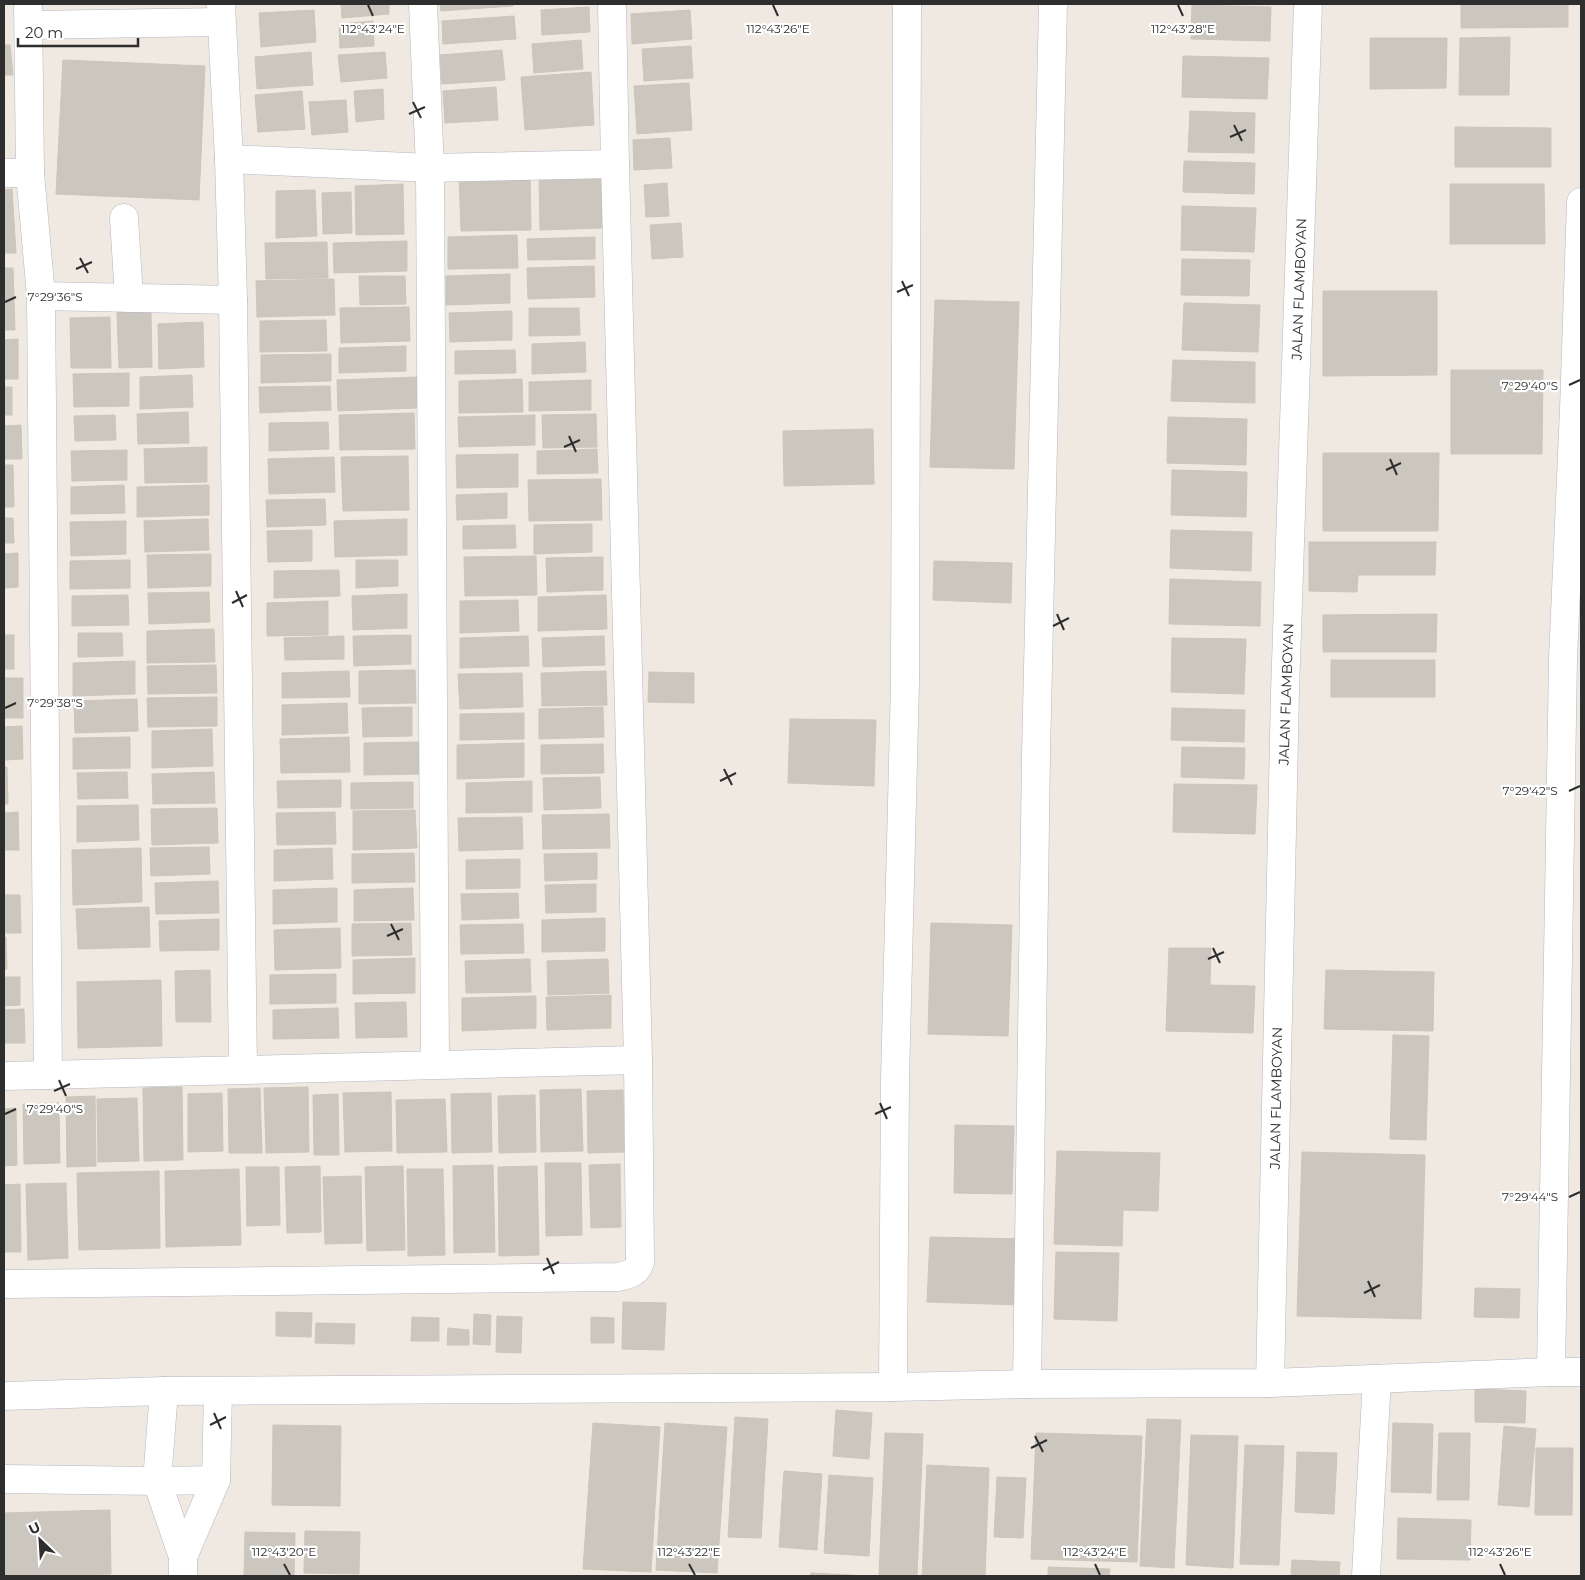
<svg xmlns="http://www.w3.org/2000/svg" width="1585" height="1580" font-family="Montserrat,sans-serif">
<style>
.building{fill:#cbc7bf;stroke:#cbc5ba}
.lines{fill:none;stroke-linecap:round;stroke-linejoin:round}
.minor-casing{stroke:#b4b7c1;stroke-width:29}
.minor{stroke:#fff;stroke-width:28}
.ticks{fill:none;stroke:#2e2e2e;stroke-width:2}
.labels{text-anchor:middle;stroke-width:4.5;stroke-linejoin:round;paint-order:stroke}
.street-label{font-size:14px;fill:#2e2e2e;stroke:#fff}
.ticks-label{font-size:12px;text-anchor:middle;fill:#2e2e2e;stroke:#fff;stroke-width:4.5;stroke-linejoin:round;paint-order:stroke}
</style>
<rect width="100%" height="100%" fill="#efe9e1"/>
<g class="building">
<polygon points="341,4 389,4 389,14 342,18"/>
<polygon points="440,4 513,4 513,6 441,11"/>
<polygon points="1461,4 1568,4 1568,27 1461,28"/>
<polygon points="1192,5 1271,7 1270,41 1191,39"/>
<polygon points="589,7 590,32 542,35 541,10"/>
<polygon points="314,10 316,42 261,47 259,13"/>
<polygon points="690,10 692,39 632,44 631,14"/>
<polygon points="514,16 516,39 443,44 442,21"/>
<polygon points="373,21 374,46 340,48 339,24"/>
<polygon points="1510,37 1509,95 1459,95 1460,38"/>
<polygon points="1370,38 1447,38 1446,88 1370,89"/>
<polygon points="581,40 583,69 534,73 532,44"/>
<polygon points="4,45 10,45 13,75 4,75"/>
<polygon points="691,46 693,78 644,81 642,49"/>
<polygon points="502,50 505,80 442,84 440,55"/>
<polygon points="311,52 313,85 257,89 255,57"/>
<polygon points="385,52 387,78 341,82 338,55"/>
<polygon points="1183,56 1269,58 1267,99 1182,97"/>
<polygon points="63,60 205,66 199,200 56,194"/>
<polygon points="591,72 594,125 525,130 521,77"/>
<polygon points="689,83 692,130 637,134 634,86"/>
<polygon points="496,87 498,120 445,123 443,91"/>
<polygon points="383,89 384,119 356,122 354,91"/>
<polygon points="302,91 305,129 258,132 255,95"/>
<polygon points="346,100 348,132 312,135 309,102"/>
<polygon points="1190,111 1255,113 1254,153 1188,152"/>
<polygon points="1455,127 1551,128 1551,167 1455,167"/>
<polygon points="670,138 672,168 634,170 633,140"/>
<polygon points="1184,161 1255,163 1254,194 1183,192"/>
<polygon points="530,175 531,230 461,231 459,177"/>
<polygon points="601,175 602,228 540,230 539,177"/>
<polygon points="667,183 669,216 646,217 644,185"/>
<polygon points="403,184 404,234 356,235 355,186"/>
<polygon points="1450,184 1544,184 1545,244 1450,244"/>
<polygon points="12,189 16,253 4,253 4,190"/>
<polygon points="315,190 317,236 276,238 276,191"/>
<polygon points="351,192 352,233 323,234 322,193"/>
<polygon points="1182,206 1256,208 1254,252 1181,250"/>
<polygon points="681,223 683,257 652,259 650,225"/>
<polygon points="517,235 518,268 448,269 448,237"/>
<polygon points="595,237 595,259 528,260 527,239"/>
<polygon points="407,241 407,271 334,273 333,243"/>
<polygon points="327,242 328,278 266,279 265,243"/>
<polygon points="1182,259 1250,260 1249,296 1181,295"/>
<polygon points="594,266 595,297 528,299 527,268"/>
<polygon points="4,268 13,268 15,330 4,330"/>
<polygon points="510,274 510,303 446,305 446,276"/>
<polygon points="359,276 405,276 406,304 360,305"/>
<polygon points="334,279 335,315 257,317 256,281"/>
<polygon points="1323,291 1437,291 1437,375 1323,376"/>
<polygon points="935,300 1019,302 1014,469 930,467"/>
<polygon points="1184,303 1260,305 1258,352 1182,350"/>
<polygon points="409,307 410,341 341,343 340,308"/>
<polygon points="529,308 579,308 580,335 529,336"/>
<polygon points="151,311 152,367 119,368 117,312"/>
<polygon points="512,311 512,340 450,342 449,313"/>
<polygon points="110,317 111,368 71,368 70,318"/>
<polygon points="326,320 327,351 260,352 260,321"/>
<polygon points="203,322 204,367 159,369 158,324"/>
<polygon points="18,339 18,379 4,379 4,340"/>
<polygon points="585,342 586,372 532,374 532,344"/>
<polygon points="406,346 406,371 339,373 339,348"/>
<polygon points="515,350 516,373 455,374 455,351"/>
<polygon points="331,354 331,381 261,383 261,355"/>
<polygon points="1173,360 1255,362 1255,403 1171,401"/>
<polygon points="1451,370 1543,370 1542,454 1451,454"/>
<polygon points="129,373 129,406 74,407 73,374"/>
<polygon points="192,375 193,407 140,409 140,377"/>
<polygon points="417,377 418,408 338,411 337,380"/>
<polygon points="522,379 523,412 459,413 459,381"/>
<polygon points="591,380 591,410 529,411 529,382"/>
<polygon points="330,386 331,410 260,413 259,387"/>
<rect x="4" y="387" width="8" height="28"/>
<polygon points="188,412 189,443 138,444 137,414"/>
<polygon points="414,413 415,449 340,450 339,415"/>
<polygon points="596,414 597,447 543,448 542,415"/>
<polygon points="115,415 116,440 75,441 74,416"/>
<polygon points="535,415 535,445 459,447 458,417"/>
<polygon points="1168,417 1247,419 1246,465 1167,463"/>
<polygon points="328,422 329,449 269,451 269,423"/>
<polygon points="21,425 22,459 4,459 4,426"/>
<polygon points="873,429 874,484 784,486 783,431"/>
<polygon points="207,447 207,482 145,483 144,449"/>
<polygon points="597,449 598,473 537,474 537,451"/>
<polygon points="127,450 127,480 72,481 71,451"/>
<polygon points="1323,453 1439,453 1438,531 1323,531"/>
<polygon points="518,454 518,487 457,488 456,455"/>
<polygon points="408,456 409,510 343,511 341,457"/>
<polygon points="334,457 335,492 269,494 268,459"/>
<polygon points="4,465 13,465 14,507 4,507"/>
<polygon points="1172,470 1247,472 1246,517 1171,515"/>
<polygon points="601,479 602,520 529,521 528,480"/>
<polygon points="124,485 125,513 71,514 71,487"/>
<polygon points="209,485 209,515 137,517 137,487"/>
<polygon points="507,493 507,518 457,520 456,495"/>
<polygon points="325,499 326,525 267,527 266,500"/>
<polygon points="4,518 13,518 14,543 4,543"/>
<polygon points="208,519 209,550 145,552 144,521"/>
<polygon points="407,519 407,555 335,557 334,521"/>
<polygon points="126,521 126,554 71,556 70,522"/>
<polygon points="592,524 592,552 534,554 534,525"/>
<polygon points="515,525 516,548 463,549 463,526"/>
<polygon points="312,530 312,561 268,562 267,531"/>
<polygon points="1171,530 1252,532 1251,571 1170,568"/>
<polygon points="1309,542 1436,542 1435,575 1358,575 1357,592 1309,591"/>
<polygon points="18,553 18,587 4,588 4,554"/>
<polygon points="211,554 211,586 148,588 147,555"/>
<polygon points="536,556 537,595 465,596 464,557"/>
<polygon points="603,557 603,590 547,592 546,558"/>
<polygon points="130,560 130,588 70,589 70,561"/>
<polygon points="356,560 398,560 398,586 356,588"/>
<polygon points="934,561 1012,563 1011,603 933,600"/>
<polygon points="339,570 340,596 274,598 274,571"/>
<polygon points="1170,579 1261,582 1260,626 1169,624"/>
<polygon points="209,592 210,622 149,624 148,593"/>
<polygon points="407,594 407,628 353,630 352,596"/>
<polygon points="128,595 129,625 72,626 72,596"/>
<polygon points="606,595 607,629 538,631 538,597"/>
<polygon points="518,600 519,631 460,633 460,601"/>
<polygon points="328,601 328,635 267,636 267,603"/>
<polygon points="1437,614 1436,652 1323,652 1323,615"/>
<polygon points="214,629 215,662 147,663 147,631"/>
<polygon points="78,633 122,633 123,656 78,657"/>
<rect x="4" y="635" width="10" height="34"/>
<polygon points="411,635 411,664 354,666 353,636"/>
<polygon points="344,636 344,659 285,660 284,638"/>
<polygon points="528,636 529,666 460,668 460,638"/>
<polygon points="604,636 605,665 543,667 542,638"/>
<polygon points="1172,638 1246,639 1244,694 1171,692"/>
<rect x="1331" y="660" width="104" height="37"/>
<polygon points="135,661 135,694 73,696 73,663"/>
<polygon points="216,665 217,693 148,694 147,666"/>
<polygon points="415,670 416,703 359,704 359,671"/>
<polygon points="349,671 350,697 282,698 282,673"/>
<polygon points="606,671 607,705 542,706 541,673"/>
<polygon points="649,672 694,673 694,703 648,702"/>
<polygon points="522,673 523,707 460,709 458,674"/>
<rect x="4" y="678" width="19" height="40"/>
<polygon points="217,697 217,726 148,727 147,698"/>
<polygon points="137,699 138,731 75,733 74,701"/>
<polygon points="347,703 348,733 282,735 282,705"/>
<polygon points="412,707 412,736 363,737 362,708"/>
<polygon points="603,707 604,737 539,739 539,709"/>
<polygon points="1172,708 1245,710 1244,742 1171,740"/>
<polygon points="524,713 524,739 460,740 460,714"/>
<polygon points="790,719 876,720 874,786 788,783"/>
<polygon points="22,726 23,759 4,760 4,727"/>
<polygon points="212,729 213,766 152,768 152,731"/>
<polygon points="130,737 130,768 73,769 73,738"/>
<polygon points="349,737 350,772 281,773 280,739"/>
<polygon points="419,742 419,774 364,775 364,743"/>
<polygon points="524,743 524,777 457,779 457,745"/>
<polygon points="603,744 604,773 541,774 541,745"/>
<polygon points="1182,747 1245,748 1244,779 1181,777"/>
<polygon points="4,767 7,767 8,804 4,804"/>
<polygon points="127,772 128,798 78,799 77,773"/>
<polygon points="214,772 215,803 153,804 152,774"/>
<polygon points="600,777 601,808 544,810 543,778"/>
<polygon points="341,780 341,807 278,808 277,781"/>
<polygon points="532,781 532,812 466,813 466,783"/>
<polygon points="413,782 413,808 351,809 351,783"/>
<polygon points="1174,784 1257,785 1255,834 1173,832"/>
<polygon points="138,805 139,840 77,842 77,806"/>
<polygon points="217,808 218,843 152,845 151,809"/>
<polygon points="415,810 417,848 353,850 353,811"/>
<polygon points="18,812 19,850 4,850 4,813"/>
<polygon points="335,812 336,844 277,845 276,813"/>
<polygon points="609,814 610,848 543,849 542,815"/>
<polygon points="522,817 523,849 459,851 458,818"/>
<polygon points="209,847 210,874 151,876 150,848"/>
<polygon points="141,848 142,902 73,905 72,850"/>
<polygon points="332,848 333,879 274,881 274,850"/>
<polygon points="414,853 415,882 352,883 352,854"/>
<polygon points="597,853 597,879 545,881 544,854"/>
<polygon points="520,859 520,888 466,889 466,860"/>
<polygon points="218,881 219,913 156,914 155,883"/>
<polygon points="596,884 596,912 546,913 545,885"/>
<polygon points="337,888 337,922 273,924 273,890"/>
<polygon points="413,888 414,920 354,921 354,890"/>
<polygon points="518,893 519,918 462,920 461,894"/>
<polygon points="4,895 20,895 21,933 4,933"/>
<polygon points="149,907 150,947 78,949 76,909"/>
<polygon points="605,918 605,951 542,952 542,920"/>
<polygon points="219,919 219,950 160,951 159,921"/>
<polygon points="411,923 412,955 352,956 352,924"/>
<polygon points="931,923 1012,925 1008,1036 928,1034"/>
<polygon points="523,924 524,953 461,954 460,925"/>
<polygon points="340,928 341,968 275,970 274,930"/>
<polygon points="4,937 6,937 7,969 4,969"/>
<polygon points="1169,948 1211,948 1210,985 1255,986 1253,1033 1166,1031"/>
<polygon points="415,958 415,993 353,994 353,960"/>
<polygon points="530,959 531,992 466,993 465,961"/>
<polygon points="608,959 609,993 548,995 547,961"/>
<polygon points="210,970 211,1022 176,1022 175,971"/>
<polygon points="1326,970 1434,972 1433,1031 1324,1029"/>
<polygon points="336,974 336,1003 270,1004 270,975"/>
<polygon points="4,977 20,977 20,1005 4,1006"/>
<polygon points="161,980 162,1046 78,1048 77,982"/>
<polygon points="611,995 611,1028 547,1030 546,997"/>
<polygon points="536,996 536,1028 462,1031 462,998"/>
<polygon points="406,1002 407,1037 356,1038 355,1003"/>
<polygon points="338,1008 339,1038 273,1039 273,1010"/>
<polygon points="24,1009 25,1043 4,1043 4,1010"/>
<polygon points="1393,1035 1429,1036 1426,1140 1390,1139"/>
<polygon points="182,1087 183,1160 144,1161 143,1088"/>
<polygon points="308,1087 309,1152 266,1153 264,1088"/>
<polygon points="260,1088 262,1153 229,1153 228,1089"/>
<polygon points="581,1089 583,1151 541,1152 540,1090"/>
<polygon points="623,1090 624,1152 588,1153 587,1091"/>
<polygon points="391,1092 392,1151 345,1152 343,1093"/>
<polygon points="222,1093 223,1151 188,1152 188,1094"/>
<polygon points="491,1093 492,1152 452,1153 451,1094"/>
<polygon points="338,1094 339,1155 314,1155 313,1095"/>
<polygon points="535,1095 536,1152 499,1153 498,1096"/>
<polygon points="95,1096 96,1166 67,1167 66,1097"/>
<polygon points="137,1098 139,1161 98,1162 97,1099"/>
<polygon points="445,1099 447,1152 397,1153 396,1100"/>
<polygon points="59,1103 60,1163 24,1164 23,1104"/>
<polygon points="16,1108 17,1165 4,1166 4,1109"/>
<polygon points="955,1125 1014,1126 1012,1194 954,1193"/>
<polygon points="1057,1151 1160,1153 1158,1211 1123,1210 1122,1246 1054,1244"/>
<polygon points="1302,1152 1425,1155 1421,1319 1297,1316"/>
<polygon points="545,1163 581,1163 582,1235 546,1236"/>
<polygon points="620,1164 621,1227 591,1228 589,1165"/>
<polygon points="493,1165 495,1252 454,1253 453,1166"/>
<polygon points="320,1166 321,1232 287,1233 285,1167"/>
<polygon points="403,1166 405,1250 367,1251 365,1167"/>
<polygon points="537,1166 539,1255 499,1256 498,1167"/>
<polygon points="246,1167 279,1167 280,1225 247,1226"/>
<polygon points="239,1169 241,1245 166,1247 165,1171"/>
<polygon points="407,1169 443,1169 445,1255 408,1256"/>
<polygon points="159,1171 160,1248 79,1250 77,1173"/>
<polygon points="361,1176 362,1243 325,1244 323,1177"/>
<polygon points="66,1183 68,1258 28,1260 26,1184"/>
<polygon points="20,1184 21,1252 4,1252 4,1185"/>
<polygon points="930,1237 1025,1239 1022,1305 927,1302"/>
<polygon points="1056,1252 1119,1253 1117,1321 1054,1319"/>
<polygon points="1475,1288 1520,1289 1519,1318 1474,1317"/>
<polygon points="623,1302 666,1303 664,1350 622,1349"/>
<polygon points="276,1312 312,1313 311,1337 276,1336"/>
<polygon points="474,1314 491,1315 490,1345 473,1344"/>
<polygon points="497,1316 522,1317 521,1353 496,1352"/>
<polygon points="412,1317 439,1318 439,1341 411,1341"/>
<polygon points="591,1317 614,1318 614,1343 591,1343"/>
<polygon points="316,1323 355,1324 354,1344 315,1343"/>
<polygon points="448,1328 469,1330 469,1345 447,1345"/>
<polygon points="1475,1389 1526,1391 1525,1423 1475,1422"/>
<polygon points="836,1410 872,1413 869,1459 833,1456"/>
<polygon points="735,1417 768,1419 761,1538 728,1537"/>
<polygon points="1147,1419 1181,1420 1174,1568 1140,1566"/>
<polygon points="593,1423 660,1427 651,1572 583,1569"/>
<polygon points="665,1423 727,1427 717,1573 656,1570"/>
<polygon points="1393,1423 1433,1424 1431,1493 1391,1492"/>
<polygon points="273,1425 341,1426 340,1506 272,1505"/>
<polygon points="1504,1426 1536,1429 1529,1507 1498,1505"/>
<polygon points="885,1433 923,1434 917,1576 879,1576"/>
<polygon points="1036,1433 1142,1436 1137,1562 1031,1559"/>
<polygon points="1439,1433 1470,1433 1469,1500 1437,1500"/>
<polygon points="1191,1435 1238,1436 1233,1568 1186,1565"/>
<polygon points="1245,1445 1284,1446 1279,1565 1240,1564"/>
<polygon points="1536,1448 1573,1448 1572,1515 1535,1515"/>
<polygon points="1297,1452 1337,1453 1334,1514 1295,1512"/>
<polygon points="927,1465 989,1468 985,1576 922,1576"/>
<polygon points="784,1471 822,1474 817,1550 779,1547"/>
<polygon points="829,1475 873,1478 869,1556 824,1553"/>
<polygon points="997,1477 1026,1478 1023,1538 994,1537"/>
<polygon points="110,1510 111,1574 4,1576 4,1513"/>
<polygon points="1398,1518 1471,1520 1470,1560 1397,1559"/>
<polygon points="305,1531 360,1532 359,1574 304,1573"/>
<polygon points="245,1532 295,1533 294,1576 244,1576"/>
<polygon points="1292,1560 1340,1562 1339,1576 1291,1576"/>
<polygon points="1048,1567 1110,1569 1109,1576 1048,1576"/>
<polygon points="811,1573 869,1576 810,1576"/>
</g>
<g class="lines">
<g class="minor-casing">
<g id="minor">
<polyline points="28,4 30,173 41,296 48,1075"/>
<polyline points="221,4 229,159 233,300 243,1069"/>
<polyline points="423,4 430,168 435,1064"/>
<polyline points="29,25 221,22"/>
<polyline points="229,159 430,168 615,164"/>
<polyline points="4,173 30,173"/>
<polyline points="124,218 129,298"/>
<polyline points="41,296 233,300"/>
<polyline points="4,1076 638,1060"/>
<path d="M4 1284 618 1277C628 1275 637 1273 640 1262L638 1060 615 164 612 4"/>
<polyline points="1551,1372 1563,659 1574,409 1581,202"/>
<polyline points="1270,1383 1285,692 1308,4"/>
<polyline points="1027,1384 1036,755 1053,4"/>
<polyline points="893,1387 895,1080 905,683 907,4"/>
<polyline points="164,1391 157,1481 183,1557 183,1576"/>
<polyline points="4,1396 164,1391 893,1387 1027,1384 1270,1383 1551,1372 1581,1372"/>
<polyline points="4,1479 157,1481 216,1480"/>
<polyline points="183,1557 216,1480 218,1392"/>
<polyline points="1366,1576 1377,1379"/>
</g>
</g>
<use href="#minor" class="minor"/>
</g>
<path class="ticks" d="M368 5 373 16M773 5 778 16M1178 5 1183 16M413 102 421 118M409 114 425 107M1234 125 1242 141M1230 137 1246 130M80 258 88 273M76 269 92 262M902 281 909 296M897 292 913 285M5 302 16 297M1569 385 1580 380M569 436 576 452M564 447 580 440M1390 459 1397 475M1386 470 1401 463M236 591 243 607M232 603 247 595M1057 614 1064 630M1053 626 1069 618M5 708 16 703M724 769 732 785M720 781 736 773M1569 791 1580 786M391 924 399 940M387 936 403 929M1213 948 1220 963M1208 959 1224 952M59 1080 66 1096M54 1091 70 1084M880 1103 887 1119M5 1114 16 1109M875 1114 891 1107M1569 1197 1580 1192M547 1258 554 1274M543 1270 559 1262M1368 1281 1375 1297M1364 1293 1380 1285M214 1413 221 1429M210 1425 226 1417M1035 1436 1043 1452M1031 1448 1047 1440M284 1564 290 1575M689 1564 695 1575M1095 1564 1100 1575M1500 1564 1505 1575"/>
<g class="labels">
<g class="street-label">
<text transform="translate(1299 289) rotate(-88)" y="5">JALAN FLAMBOYAN</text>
<text transform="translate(1286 694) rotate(-88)" y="5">JALAN FLAMBOYAN</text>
<text transform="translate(1276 1098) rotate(-89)" y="5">JALAN FLAMBOYAN</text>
</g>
</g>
<g class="ticks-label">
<text x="373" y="33">112°43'24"E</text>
<text x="778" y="33">112°43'26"E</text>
<text x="1183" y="33">112°43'28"E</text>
<text x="55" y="301">7°29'36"S</text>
<text x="1530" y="390">7°29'40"S</text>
<text x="55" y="707">7°29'38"S</text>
<text x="1530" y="795">7°29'42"S</text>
<text x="55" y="1113">7°29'40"S</text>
<text x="1530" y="1201">7°29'44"S</text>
<text x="284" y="1556">112°43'20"E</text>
<text x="689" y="1556">112°43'22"E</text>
<text x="1095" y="1556">112°43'24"E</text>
<text x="1500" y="1556">112°43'26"E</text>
</g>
<rect width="1585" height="1580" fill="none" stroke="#2e2e2e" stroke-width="10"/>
<g transform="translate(40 1540) rotate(335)" stroke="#ffffff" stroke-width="4" paint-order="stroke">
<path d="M0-4L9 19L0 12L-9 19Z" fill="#2e2e2e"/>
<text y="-8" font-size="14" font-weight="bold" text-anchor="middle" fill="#2e2e2e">U</text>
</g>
<path d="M18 38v8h120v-8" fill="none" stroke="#2e2e2e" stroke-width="2.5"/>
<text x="25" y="38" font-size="15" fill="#2e2e2e" stroke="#ffffff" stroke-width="4" paint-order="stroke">20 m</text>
</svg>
